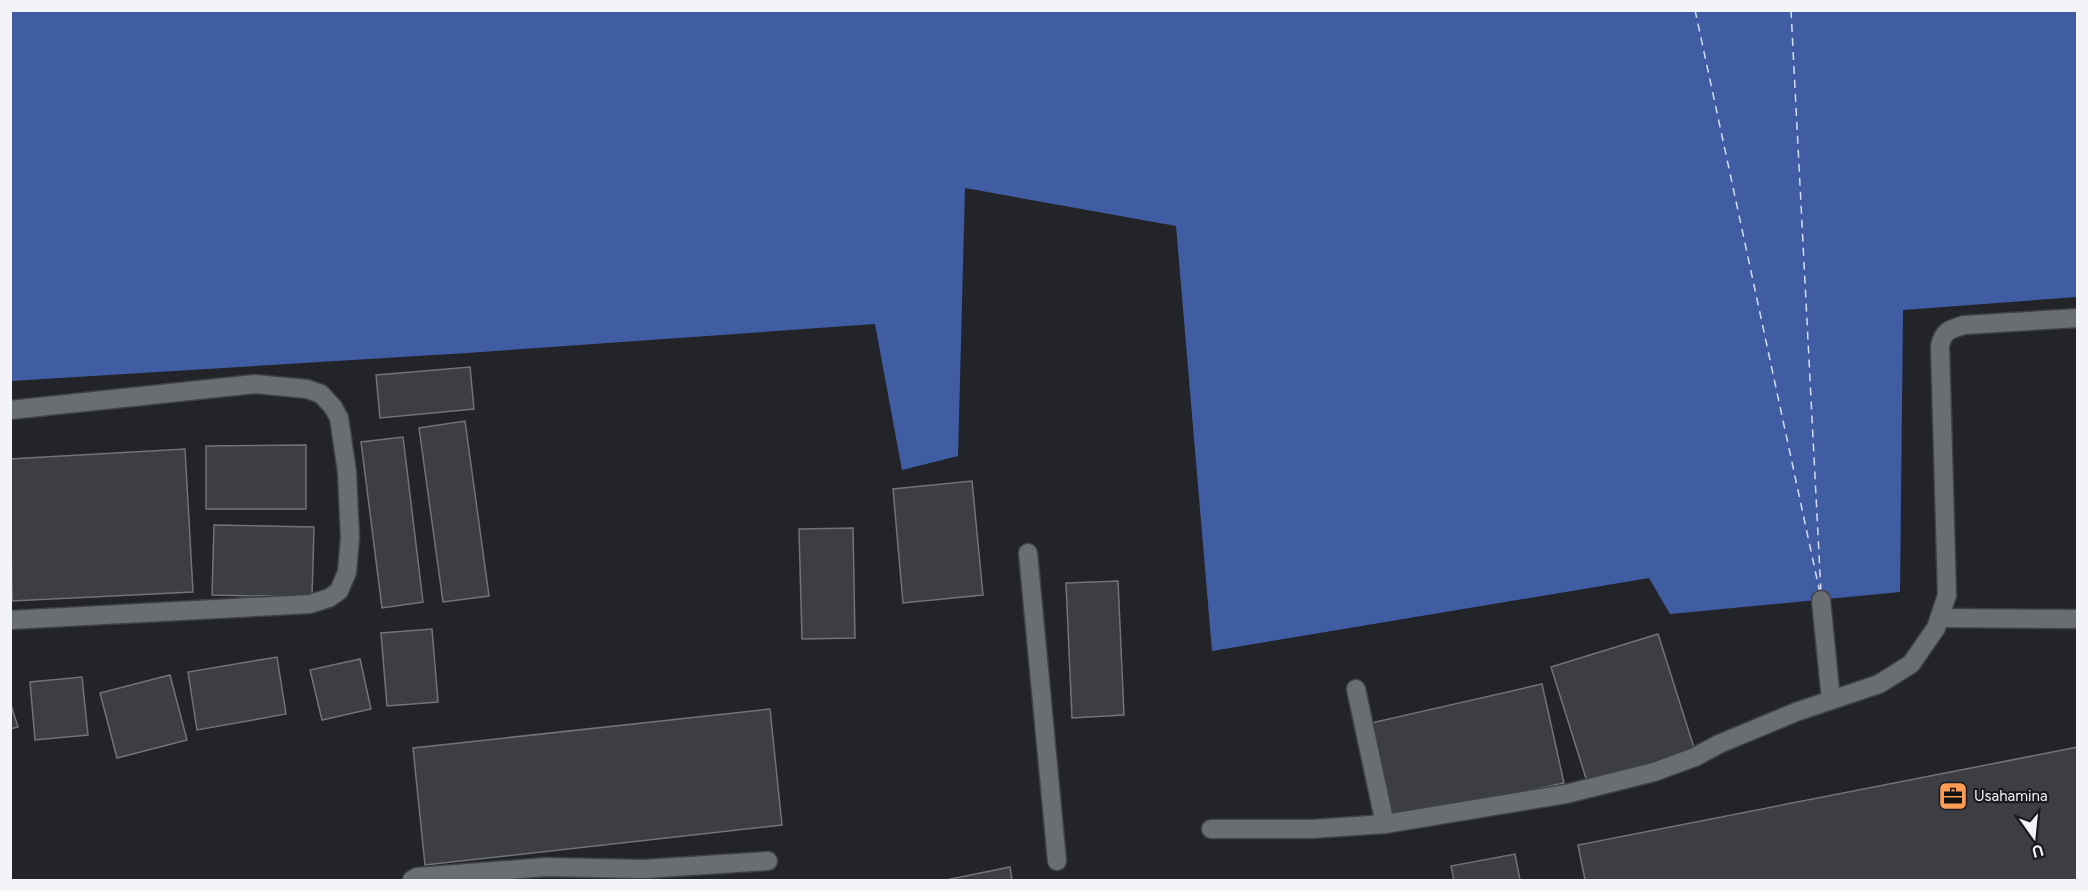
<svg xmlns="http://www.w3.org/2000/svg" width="2088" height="891" font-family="Figtree,sans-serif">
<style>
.water{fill:#405da3}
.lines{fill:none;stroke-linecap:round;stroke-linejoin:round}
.ferry{stroke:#d4ddf1;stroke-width:1.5;stroke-dasharray:8 6;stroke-linecap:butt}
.building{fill:#3c3e44;stroke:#717379;stroke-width:1.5}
.minor-casing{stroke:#3e4145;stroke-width:21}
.minor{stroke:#6a6d72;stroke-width:18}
.labels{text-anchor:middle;stroke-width:4.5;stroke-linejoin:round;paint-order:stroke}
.poi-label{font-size:15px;fill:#f2f4f8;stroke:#191b20;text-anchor:start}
</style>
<rect width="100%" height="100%" fill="#222429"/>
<polygon class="water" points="11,11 2077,11 2077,297 1903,310 1900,592 1670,614 1649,578 1212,651 1176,226 965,188 958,456 902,470 875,324 467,353 11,381"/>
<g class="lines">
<g class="ferry">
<polyline points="1695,10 1820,593"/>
<polyline points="1791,10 1821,593"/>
</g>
</g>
<g class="building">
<polygon points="470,367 474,409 380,418 376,375"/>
<polygon points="465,421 489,596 443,602 419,428"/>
<polygon points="403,437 423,602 382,608 361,442"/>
<polygon points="306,445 306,509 206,509 206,446"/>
<polygon points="185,449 193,592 12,601 10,459"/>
<polygon points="972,481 983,595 903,603 893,489"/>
<polygon points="214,525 314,527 312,597 212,595"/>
<polygon points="853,528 855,638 802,639 799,529"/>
<polygon points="1118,581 1124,715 1072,718 1066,583"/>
<polygon points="432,629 438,702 387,706 381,633"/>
<polygon points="1658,634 1696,754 1589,788 1551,667"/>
<polygon points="277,657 286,714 197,730 188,672"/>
<polygon points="360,659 371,709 322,720 310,670"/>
<polygon points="170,675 187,740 117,758 100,693"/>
<polygon points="82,677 88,735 35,740 30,682"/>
<polygon points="1542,684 1564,783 1393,821 1371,723"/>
<polygon points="10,702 18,727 10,729"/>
<polygon points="770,709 782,825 425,865 413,748"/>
<polygon points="2078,747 2078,880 1585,880 1578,845"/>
<polygon points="1515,854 1520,880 1454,880 1451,866"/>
<polygon points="1010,867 1012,880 946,880"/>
</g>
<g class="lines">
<g class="minor-casing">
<g id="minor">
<polyline points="10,410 255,384 307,389 321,394 333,407 339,418 347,472 350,538 347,572 339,591 329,598 310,604 10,620"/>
<polyline points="1028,553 1057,861"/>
<polyline points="1821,600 1831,700"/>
<polyline points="1940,618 2078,619"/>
<polyline points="1356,689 1385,824"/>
<path d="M1211 829H1312L1385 824 1566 794 1654 772 1695 757 1719 744 1796 712 1879 684 1911 664 1936 628 1947 595 1940 346C1943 331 1950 329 1964 325L2078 318"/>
<polyline points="412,880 417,877 546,867 644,869 768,861"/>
</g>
</g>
<use href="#minor" class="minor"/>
</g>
<defs>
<g id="office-square" transform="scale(1.5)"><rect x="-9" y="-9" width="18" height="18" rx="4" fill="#fd9c55" stroke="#191b20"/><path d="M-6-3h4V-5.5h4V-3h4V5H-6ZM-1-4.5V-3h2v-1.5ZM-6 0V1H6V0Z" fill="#111"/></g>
</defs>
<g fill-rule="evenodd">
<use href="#office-square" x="1953" y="796"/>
</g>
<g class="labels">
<g class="poi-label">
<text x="1974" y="801">Usahamina</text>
</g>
</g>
<rect width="2088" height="891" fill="none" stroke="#f2f4f8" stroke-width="24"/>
<g transform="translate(2034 837) rotate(165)" stroke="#191b20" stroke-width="4.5" paint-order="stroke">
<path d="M0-4.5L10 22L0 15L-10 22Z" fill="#f2f4f8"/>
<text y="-9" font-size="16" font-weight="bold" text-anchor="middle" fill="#f2f4f8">U</text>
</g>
</svg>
